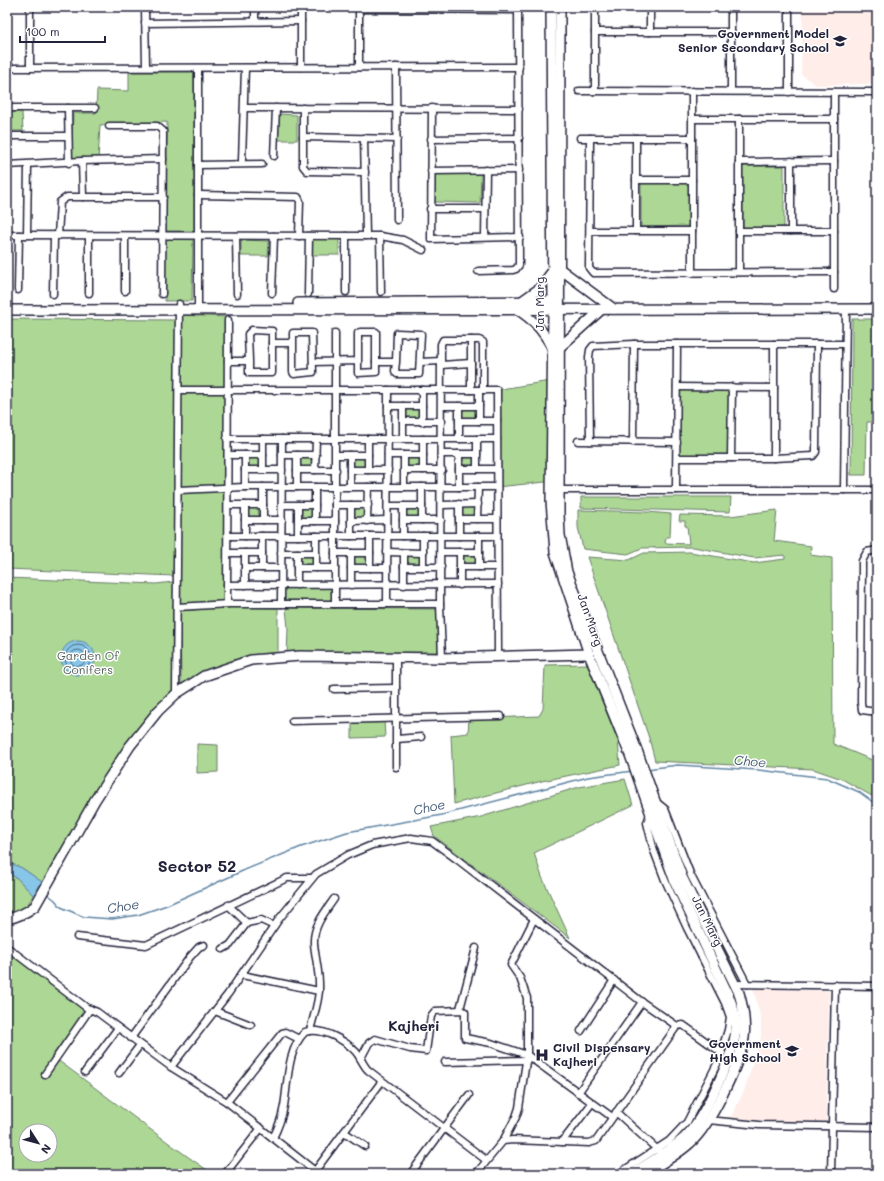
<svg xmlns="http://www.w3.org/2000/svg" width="884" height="1181" font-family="Mali,sans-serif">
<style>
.built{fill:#ffede9}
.green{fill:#add795;stroke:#687c68;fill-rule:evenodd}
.water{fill:#87c6e8;stroke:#5f84a3}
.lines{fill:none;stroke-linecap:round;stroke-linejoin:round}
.shore{stroke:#4a6480;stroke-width:1}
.stream{stroke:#5f84a3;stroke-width:1.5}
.street-casing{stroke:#22223b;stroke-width:9}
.secondary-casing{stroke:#22223b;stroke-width:12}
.street{stroke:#fff;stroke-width:6}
.secondary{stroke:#fff;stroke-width:9}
.labels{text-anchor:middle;stroke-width:3;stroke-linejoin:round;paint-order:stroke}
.poi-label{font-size:12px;font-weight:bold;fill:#22223b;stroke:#fff;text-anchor:end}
.street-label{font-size:12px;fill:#22223b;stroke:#fff}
.park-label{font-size:12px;fill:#53615a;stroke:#fff}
.water-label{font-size:13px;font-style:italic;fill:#455b78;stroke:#fff}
.quarter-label{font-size:14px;font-weight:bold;fill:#22223b;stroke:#fff}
.district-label{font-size:16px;font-weight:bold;fill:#22223b;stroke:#fff}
</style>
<rect width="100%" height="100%" fill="#fff"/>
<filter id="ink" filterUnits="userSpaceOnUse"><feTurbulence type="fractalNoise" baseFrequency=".025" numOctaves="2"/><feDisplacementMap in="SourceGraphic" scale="8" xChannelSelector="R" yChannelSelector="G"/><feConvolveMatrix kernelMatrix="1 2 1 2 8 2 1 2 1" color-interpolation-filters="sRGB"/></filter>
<g filter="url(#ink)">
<g class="built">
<polygon points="803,7 877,7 877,84 816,85 801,74"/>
<polygon points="753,988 829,991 826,1124 730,1119 744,1091 761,1037 761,1019"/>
</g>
<g class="green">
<polygon points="129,72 194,72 194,231 166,231 167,122 100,125 98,162 71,160 73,113 96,113 97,90 129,91"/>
<polygon points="7,112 22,112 23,131 7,131"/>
<polygon points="277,114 297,115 297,140 276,140"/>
<polygon points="742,166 784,166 784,227 743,228"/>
<polygon points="435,174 481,174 480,203 435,202"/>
<polygon points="641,183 690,183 690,226 641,227"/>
<polygon points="165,239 193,239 192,301 165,301"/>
<rect x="312" y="239" width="27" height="16"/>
<polygon points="241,240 269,241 268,256 241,256"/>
<polygon points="179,315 227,317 225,604 173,605 173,696 149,718 42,882 22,868 7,862 7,578 156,584 173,582 174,576 7,569 7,319 179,320"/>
<polygon points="852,319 877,319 876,422 867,422 866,475 851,475"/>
<polygon points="556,380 555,481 497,487 495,390"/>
<polygon points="677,387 732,387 731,458 677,458"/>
<polygon points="406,408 421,408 420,419 405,419"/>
<polygon points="461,408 477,408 477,419 461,420"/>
<polygon points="299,456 314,457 314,468 299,468"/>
<polygon points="421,456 421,468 406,468 406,457"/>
<polygon points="461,456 476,456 474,466 461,468"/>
<rect x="247" y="457" width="14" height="11"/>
<polygon points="352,457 366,457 366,469 352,468"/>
<polygon points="581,497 731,497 730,512 581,508"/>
<polygon points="353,506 366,507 366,519 352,519"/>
<polygon points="461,506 476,506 475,517 461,517"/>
<rect x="247" y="507" width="14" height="11"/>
<polygon points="300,507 314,507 313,519 300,519"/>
<polygon points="405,507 420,507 420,519 405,518"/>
<polygon points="578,510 647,512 671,514 670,537 666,537 665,543 689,544 687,526 685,526 685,521 679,521 680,515 730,516 777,510 774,541 811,546 810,555 832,558 833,744 877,762 877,799 842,779 813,769 655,761 649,738 587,557 629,560 644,553 690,552 754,563 785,559 785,555 754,558 693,547 642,548 628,554 583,549 578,527"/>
<rect x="406" y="554" width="15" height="11"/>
<polygon points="463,554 477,554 477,565 462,565"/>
<polygon points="299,555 315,555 314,566 299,565"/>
<polygon points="353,555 369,555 368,566 353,566"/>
<rect x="281" y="585" width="54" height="19"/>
<polygon points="224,607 278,608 278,653 245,656 181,684 180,611"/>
<polygon points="286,608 438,609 439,652 287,654 288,629"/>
<polygon points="587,664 618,741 620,765 542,781 454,804 451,735 468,733 469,719 539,716 543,709 545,665"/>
<polygon points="352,720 384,721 385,737 352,738"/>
<polygon points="197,744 218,745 218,772 197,773"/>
<polygon points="625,779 633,805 534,853 542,877 570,938 434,836 431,827 481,817 579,787"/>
<path d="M7 873 17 878 33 895C27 909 21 911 7 915Z"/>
<path d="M7 947 87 1008 52 1056C106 1095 158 1137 213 1174H7ZM26 1131H50V1155H26Z"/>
</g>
<g class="water">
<circle cx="78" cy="658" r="17"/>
<polygon points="7,862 22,868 42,882 33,895 17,878 7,873"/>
</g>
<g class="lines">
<g class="shore">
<circle cx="78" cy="658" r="13"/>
<circle cx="78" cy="658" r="8"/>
</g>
<g class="stream">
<polyline points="647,769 678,765 758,770 827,778 859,792 877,805"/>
<polyline points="46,893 55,900 61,907 84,917 112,919 138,915 167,905 247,869 301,847 347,832 442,815 588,777 633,771"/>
</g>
<g class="street-casing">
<g id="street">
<polyline points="145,7 146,67"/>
<polyline points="255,7 255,21"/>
<polyline points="359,9 518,10"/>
<polyline points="145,23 301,21"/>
<polyline points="595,32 731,32"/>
<polyline points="650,32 650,7"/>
<polyline points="301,67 301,7"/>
<polyline points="359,67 359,7"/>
<polyline points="396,67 397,220"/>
<polyline points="7,68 519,67"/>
<polyline points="30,68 30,7"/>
<polyline points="198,68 198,310"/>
<polyline points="579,91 877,92"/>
<polyline points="595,91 595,7"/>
<polyline points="731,91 731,7"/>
<polyline points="789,92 789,7"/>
<polyline points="7,108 95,108"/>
<polyline points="68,108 69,163"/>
<polyline points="244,108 519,109"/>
<polyline points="303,108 303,166 307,171 365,172"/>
<polyline points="432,108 431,239 520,237"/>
<polyline points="692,119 834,119"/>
<polyline points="109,126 157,126 163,131 162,294"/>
<polyline points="7,136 68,136"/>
<polyline points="303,137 397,139"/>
<polyline points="364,138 366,236"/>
<polyline points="580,138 692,138"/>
<polyline points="590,138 589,268 593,273 834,272"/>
<polyline points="431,139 519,138"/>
<polyline points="274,156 276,108"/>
<polyline points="242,160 245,68"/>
<polyline points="82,161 163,159"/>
<polyline points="739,162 834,161"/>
<polyline points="7,165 82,161 83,197 163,197"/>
<polyline points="198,165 262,164"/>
<polyline points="431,171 519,170"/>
<polyline points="636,180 692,180"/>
<polyline points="198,195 298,197 300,201 299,236"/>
<polyline points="430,209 485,209"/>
<polyline points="590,231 692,231"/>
<polyline points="636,231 636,138"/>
<polyline points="739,231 834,231"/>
<polyline points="791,231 791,161"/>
<polyline points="7,235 380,236 403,240 423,250"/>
<polyline points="27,235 28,165"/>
<polyline points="58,236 60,202 67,197 83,197"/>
<polyline points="236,236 237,294"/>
<polyline points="346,236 346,292"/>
<polyline points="380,236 381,292"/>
<polyline points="485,237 486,170"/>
<polyline points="478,271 513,270 516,269 519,265 518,7"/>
<polyline points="739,272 739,119"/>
<polyline points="692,273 692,91"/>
<polyline points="834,289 834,92"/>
<polyline points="18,290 19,235"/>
<polyline points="125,291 125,236"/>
<polyline points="89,293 89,236"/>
<polyline points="272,293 274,236"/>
<polyline points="53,294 54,236"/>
<polyline points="308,294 309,236"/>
<polyline points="471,340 471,390"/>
<polyline points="272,343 293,343 293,333 312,333 313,372 294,374 293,372 293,343"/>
<polyline points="228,361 249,361 248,334 252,330 272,331 272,373 249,373 249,361"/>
<polyline points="313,362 358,361 358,333 360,332 376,332 376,372 358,373 358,361"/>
<polyline points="376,362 396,362 397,333 421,334 419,374 397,374 395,371 396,362"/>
<polyline points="420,362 441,361"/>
<polyline points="441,365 471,363"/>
<polyline points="677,387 774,388"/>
<polyline points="179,390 497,390 498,656"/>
<polyline points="388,406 422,406"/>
<polyline points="442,406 479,406"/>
<polyline points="403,421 442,421"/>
<polyline points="459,421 497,421"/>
<polyline points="479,421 479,390"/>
<polyline points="422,422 422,390"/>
<polyline points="227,439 497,439"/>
<polyline points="403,439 403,406"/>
<polyline points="459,439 459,406"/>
<polyline points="578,441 677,442"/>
<polyline points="590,441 589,357 590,350 593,346 634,344 845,344"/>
<polyline points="633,442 634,344"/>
<polyline points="442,454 477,454"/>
<polyline points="228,455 263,455"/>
<polyline points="282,455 316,455"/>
<polyline points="336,455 368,455"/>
<polyline points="388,455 423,455"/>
<polyline points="677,458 774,458 813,456 816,452 817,344"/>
<polyline points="731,458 732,387"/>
<polyline points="774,458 774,344"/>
<polyline points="459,469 497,469"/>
<polyline points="477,469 477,439"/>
<polyline points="245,470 282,470"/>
<polyline points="263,470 263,439"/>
<polyline points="297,470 336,470"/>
<polyline points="315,470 316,439"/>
<polyline points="350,470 388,470"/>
<polyline points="368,470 368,439"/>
<polyline points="404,470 442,470"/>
<polyline points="423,470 423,439"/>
<polyline points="245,487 245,455"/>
<polyline points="297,487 297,455"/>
<polyline points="350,487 350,455"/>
<polyline points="404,487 404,455"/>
<polyline points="459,487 459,454"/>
<polyline points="178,490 245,487 497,487"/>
<polyline points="557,490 877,490"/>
<polyline points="676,490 677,344"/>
<polyline points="844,490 846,309"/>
<polyline points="228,505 263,505"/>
<polyline points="282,505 315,505"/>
<polyline points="335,505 368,505"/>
<polyline points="442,505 478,504"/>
<polyline points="388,506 422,506"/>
<polyline points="459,519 497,519"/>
<polyline points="477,519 478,487"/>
<polyline points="245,520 282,520"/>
<polyline points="263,520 263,487"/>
<polyline points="403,520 441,520"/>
<polyline points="422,520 422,487"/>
<polyline points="298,521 335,521"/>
<polyline points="315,521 315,487"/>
<polyline points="351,521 387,520"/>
<polyline points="367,521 368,487"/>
<polyline points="228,536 497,536"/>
<polyline points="245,536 245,505"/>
<polyline points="298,536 298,505"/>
<polyline points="351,536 351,505"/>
<polyline points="403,536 403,506"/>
<polyline points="459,536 459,504"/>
<polyline points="877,550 867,552 862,561 861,702 862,710 877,712"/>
<polyline points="387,552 423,553"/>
<polyline points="441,552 479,552"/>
<polyline points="228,553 262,553 262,568 281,568"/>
<polyline points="262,553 262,536"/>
<polyline points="281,553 316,553 316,568 335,568"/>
<polyline points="316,553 316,536"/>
<polyline points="335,553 370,553"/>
<polyline points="404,567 441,567"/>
<polyline points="423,567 423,536"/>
<polyline points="460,567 496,567"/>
<polyline points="479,567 479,536"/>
<polyline points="245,568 262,568"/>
<polyline points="297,568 316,568"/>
<polyline points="351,568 387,568"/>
<polyline points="370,568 370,536"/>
<polyline points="227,585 498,584"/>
<polyline points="245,585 245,553"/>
<polyline points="297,585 297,553"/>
<polyline points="351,585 351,553"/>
<polyline points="404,585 404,553"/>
<polyline points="460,585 460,552"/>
<polyline points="227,604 228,320"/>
<polyline points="281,604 282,439"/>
<polyline points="335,604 335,333"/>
<polyline points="387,604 388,390"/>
<polyline points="177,607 229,604 440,604"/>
<polyline points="396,657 396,767"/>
<polyline points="442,658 440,604 441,344 443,340 479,340 483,342 483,390"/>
<polyline points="334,689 396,688"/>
<polyline points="176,694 179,304"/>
<polyline points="292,721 501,716"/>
<polyline points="397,739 421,737"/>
<polyline points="655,801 665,809 691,876 747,984"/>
<polyline points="228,905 247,923 261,920 274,926"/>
<polyline points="77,937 146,945 287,878 312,878"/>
<polyline points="7,947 87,1008 97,1012 171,1067 227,1102 319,1174"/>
<polyline points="223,949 230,945 247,923"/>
<polyline points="242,975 319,991"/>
<polyline points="734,984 877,986"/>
<polyline points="460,1009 476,948"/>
<polyline points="215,1011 251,1025"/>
<polyline points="677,1026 683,1025 722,1053"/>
<path d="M310 1031C313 1017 319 1002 319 989 320 973 315 958 314 943 313 926 325 912 334 899"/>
<polyline points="581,1031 614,980"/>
<polyline points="131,1038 190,957 199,947 204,945"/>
<polyline points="361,1058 369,1043 375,1039 410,1049 426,1051 431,1016 435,1011 462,1010 465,1012 465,1038 491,1043 527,1055 527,998 520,978 511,965 534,919"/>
<polyline points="445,1062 527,1060"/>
<polyline points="171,1067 228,994 279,919 316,874 348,855 372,845 411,838 432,841 458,860 642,1002 677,1026 596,1141 589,1143 513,1140 503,1141 476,1174"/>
<polyline points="85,1072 118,1028"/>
<polyline points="119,1073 140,1045"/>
<polyline points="45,1074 90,1009"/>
<polyline points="578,1093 642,1002"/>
<polyline points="227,1102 282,1033 285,1032 299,1039"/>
<polyline points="616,1112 659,1151"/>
<polyline points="708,1120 759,1125 877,1127"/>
<polyline points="344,1132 365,1146"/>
<path d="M273 1138C278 1128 282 1117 284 1106 288 1083 287 1049 305 1032 322 1027 345 1040 356 1052 361 1058 363 1065 368 1070L486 1160"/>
<polyline points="503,1141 516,1117 519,1108 527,1055 612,1117"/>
<polyline points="562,1142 592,1103"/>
<polyline points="315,1171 382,1081"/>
<polyline points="411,1173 469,1095"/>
<polyline points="225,1174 261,1128"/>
<polyline points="618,1174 669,1141 687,1122 717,1064 728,1030 730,1017 725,1003 687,928 665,880 654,851 647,823 651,811"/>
<polyline points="831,1174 835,985"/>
</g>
</g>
<g class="secondary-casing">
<g id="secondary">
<path d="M551 7 553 310 551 501 555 552 589 654 630 755 675 882 728 994C732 1005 737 1017 736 1029 734 1055 703 1121 684 1138 668 1152 649 1163 631 1174"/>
<path d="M560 7 559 514 560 535 567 572 638 753 682 877 739 993C743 1007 746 1022 744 1038 739 1064 711 1125 690 1143 677 1155 660 1164 645 1174"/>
<polyline points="560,269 614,309"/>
<polyline points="522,301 539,289 552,272"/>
<polyline points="298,303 558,301"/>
<polyline points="7,310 877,309"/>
<path d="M518 310C534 320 543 331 552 347"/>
<polyline points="560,347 602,309"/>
<path d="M7 919C18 917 26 913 35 906L95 800 130 746 158 711 176 694 204 676 251 660 300 656 442 658 589 654"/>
</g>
</g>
<use href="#street" class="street"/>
<use href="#secondary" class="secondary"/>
</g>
</g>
<defs>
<g id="school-bare" transform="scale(1.08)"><path d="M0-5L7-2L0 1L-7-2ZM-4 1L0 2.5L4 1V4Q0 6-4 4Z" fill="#22223b" stroke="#fff" stroke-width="2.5" paint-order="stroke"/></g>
<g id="hospital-bare" transform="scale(1.08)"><path d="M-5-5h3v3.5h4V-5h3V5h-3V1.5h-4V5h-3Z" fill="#22223b" stroke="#fff" stroke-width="2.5" paint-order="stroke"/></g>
</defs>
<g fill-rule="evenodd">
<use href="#school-bare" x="840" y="41"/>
<use href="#school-bare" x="792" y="1051"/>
<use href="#hospital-bare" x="542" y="1055"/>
</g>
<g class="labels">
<g class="poi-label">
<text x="829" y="38">Government Model<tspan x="829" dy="14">Senior Secondary School</tspan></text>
<text x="781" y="1048">Government<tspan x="781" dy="14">High School</tspan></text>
<text x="553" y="1052" text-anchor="start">Civil Dispensary<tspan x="553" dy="14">Kajheri</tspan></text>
</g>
<g class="street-label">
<text transform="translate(540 304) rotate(-90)" y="4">Jan Marg</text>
<text transform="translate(590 620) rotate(71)" y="4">Jan Marg</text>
<text transform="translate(707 921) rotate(64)" y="4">Jan Marg</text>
</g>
<g class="park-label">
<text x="88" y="660">Garden Of<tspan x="88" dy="14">Conifers</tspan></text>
</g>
<g class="water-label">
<text transform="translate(750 761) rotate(5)" y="5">Choe</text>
<text transform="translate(429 807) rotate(-12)" y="5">Choe</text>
<text transform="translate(123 906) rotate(-8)" y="5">Choe</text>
</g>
<g class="quarter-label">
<text x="414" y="1031">Kajheri</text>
</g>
<g class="district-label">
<text x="197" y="872">Sector 52</text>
</g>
</g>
<rect width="884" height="1181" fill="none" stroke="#fff" stroke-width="24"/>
<rect x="12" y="12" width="860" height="1157" fill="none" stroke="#22223b" stroke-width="1.5" filter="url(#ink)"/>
<g transform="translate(38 1143) rotate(126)"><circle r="19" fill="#ffffff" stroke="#a7a7b1"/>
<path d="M0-3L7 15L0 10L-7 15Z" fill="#22223b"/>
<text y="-6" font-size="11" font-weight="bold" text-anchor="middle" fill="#22223b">N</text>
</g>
<path d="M20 36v6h85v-6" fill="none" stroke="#22223b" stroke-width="2"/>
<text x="26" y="36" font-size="12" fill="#22223b" stroke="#ffffff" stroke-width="3" paint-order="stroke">100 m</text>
</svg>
